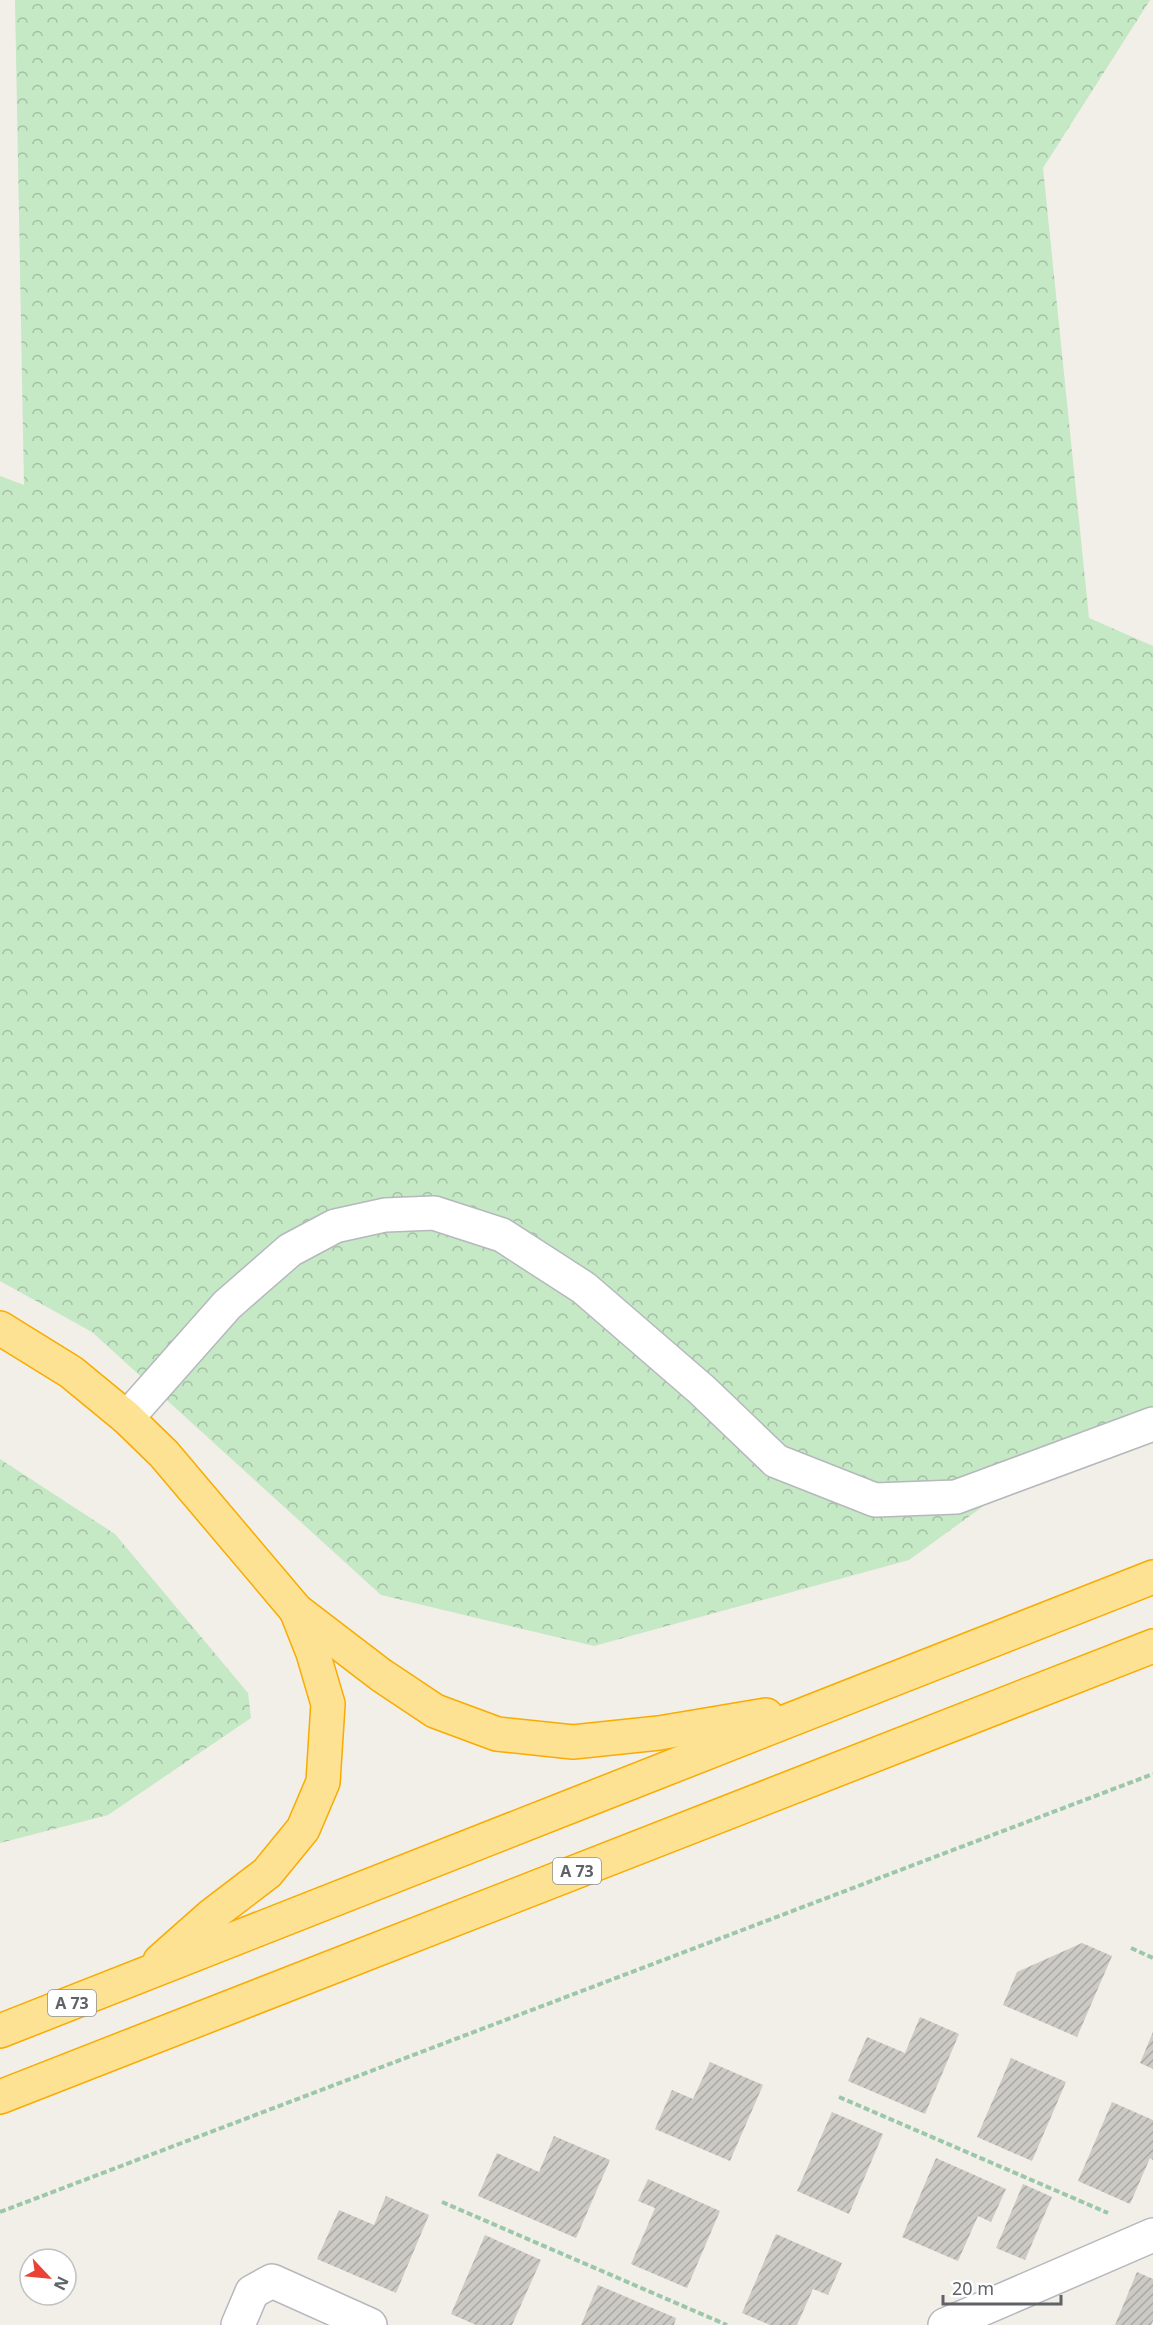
<svg xmlns="http://www.w3.org/2000/svg" width="1153" height="2325" font-family="'Noto Sans',sans-serif">
<style>
.forest{fill:url(#forest-crowns)}
.building{fill:url(#building-hatch)}
.lines{fill:none;stroke-linecap:round;stroke-linejoin:round}
.minor-casing{stroke:#b5b8bc;stroke-width:36}
.highway-casing{stroke:#f9ab00;stroke-width:36}
.path{stroke:#9cc7a9;stroke-width:4;stroke-dasharray:6 3;stroke-linecap:butt}
.minor{stroke:#fff;stroke-width:33}
.highway{stroke:#fde293;stroke-width:33}
.labels{text-anchor:middle;stroke-width:5;stroke-linejoin:round;paint-order:stroke}
.shield{fill:#fff;stroke:#8f9295;stroke-width:1.5}
.shield-label{font-size:16px;font-weight:bold;fill:#5f6368}
</style>
<defs>
<pattern id="forest-crowns" width="20" height="18" patternUnits="userSpaceOnUse" patternTransform="scale(1.5)"><rect width="20" height="18" fill="#c5e8c5"/><path d="M2 6a3 3 0 1 1 6 0M12 15a3 3 0 1 1 6 0" fill="none" stroke="#a3c0a4"/></pattern>
<pattern id="building-hatch" width="6" height="6" patternUnits="userSpaceOnUse" patternTransform="scale(1.5)"><rect width="6" height="6" fill="#cccac5"/><path d="M-1 1l2-2M0 6l6-6M5 7l2-2" fill="none" stroke="#a9a8a4"/></pattern>
</defs>
<rect width="100%" height="100%" fill="#f1efe8"/>
<g class="forest">
<polygon points="15,0 1150,0 1043,168 1089,618 1153,646 1153,1416 1054,1455 909,1560 594,1646 381,1595 92,1332 0,1281 0,476 24,485"/>
<polygon points="0,1459 115,1534 248,1693 251,1718 108,1815 0,1843"/>
</g>
<g class="building">
<polygon points="1082,1943 1112,1956 1077,2037 1003,2005 1017,1972"/>
<polygon points="920,2017 959,2034 925,2114 848,2081 867,2037 905,2053"/>
<polygon points="1153,2032 1153,2069 1140,2063"/>
<polygon points="1011,2058 1066,2082 1032,2161 977,2137"/>
<polygon points="710,2062 763,2085 730,2161 655,2129 672,2090 693,2099"/>
<polygon points="1112,2102 1153,2120 1153,2160 1150,2158 1130,2204 1078,2181"/>
<polygon points="832,2112 883,2134 849,2214 797,2191"/>
<polygon points="554,2136 610,2160 576,2238 478,2196 497,2153 539,2172"/>
<polygon points="936,2158 1006,2189 991,2222 978,2216 958,2261 902,2237"/>
<polygon points="648,2179 720,2211 687,2288 631,2264 655,2208 638,2201"/>
<polygon points="1023,2184 1052,2197 1025,2260 996,2248"/>
<polygon points="386,2196 429,2215 396,2293 317,2259 339,2210 374,2225"/>
<polygon points="776,2234 842,2263 828,2295 813,2289 797,2325 770,2325 742,2313"/>
<polygon points="485,2235 541,2260 512,2325 476,2325 451,2314"/>
<polygon points="1137,2272 1153,2279 1153,2321 1151,2325 1115,2325"/>
<polygon points="598,2285 676,2318 674,2325 581,2325"/>
</g>
<g class="lines">
<g class="minor-casing">
<g id="minor">
<polyline points="127,1418 227,1305 290,1250 335,1226 385,1215 434,1213 502,1235 584,1288 702,1390 776,1461 875,1500 956,1497 1153,1424"/>
<polyline points="238,2325 252,2292 272,2281 370,2325"/>
<polyline points="945,2325 1153,2235"/>
</g>
</g>
<g class="highway-casing">
<g id="highway">
<polyline points="0,1328 71,1372 127,1418 164,1454 296,1610 381,1675 435,1711 497,1734 573,1742 659,1733 766,1715"/>
<polyline points="160,1961 212,1915 267,1873 303,1829 323,1782 328,1704 313,1653 296,1610"/>
<path d="M0 2031C385 1882 768 1726 1153 1577"/>
<polyline points="0,2097 1153,1646"/>
</g>
</g>
<g class="path">
<polyline points="1131,1948 1153,1958"/>
<polyline points="839,2097 1108,2213"/>
<polyline points="442,2202 727,2325"/>
<polyline points="0,2212 1153,1774"/>
</g>
<use href="#minor" class="minor"/>
<use href="#highway" class="highway"/>
</g>
<g class="labels">
<g class="shield">
<rect x="553" y="1858" width="48" height="26" rx="4.5"/>
<rect x="48" y="1990" width="48" height="26" rx="4.5"/>
</g>
<g class="shield-label">
<text x="577" y="1877">A 73</text>
<text x="72" y="2009">A 73</text>
</g>
</g>
<g transform="translate(48 2277) rotate(116)"><circle r="28" fill="#ffffff" stroke="#bfc1c3" stroke-width="1.5"/>
<path d="M0-4.5L10 22L0 15L-10 22Z" fill="#ea4335"/>
<text y="-9" font-size="16" font-weight="bold" text-anchor="middle" fill="#5f6368">N</text>
</g>
<path d="M943 2295v9h118v-9" fill="none" stroke="#5f6368" stroke-width="3"/>
<text x="952" y="2295" font-size="18" fill="#5f6368" stroke="#ffffff" stroke-width="4.5" paint-order="stroke">20 m</text>
</svg>
